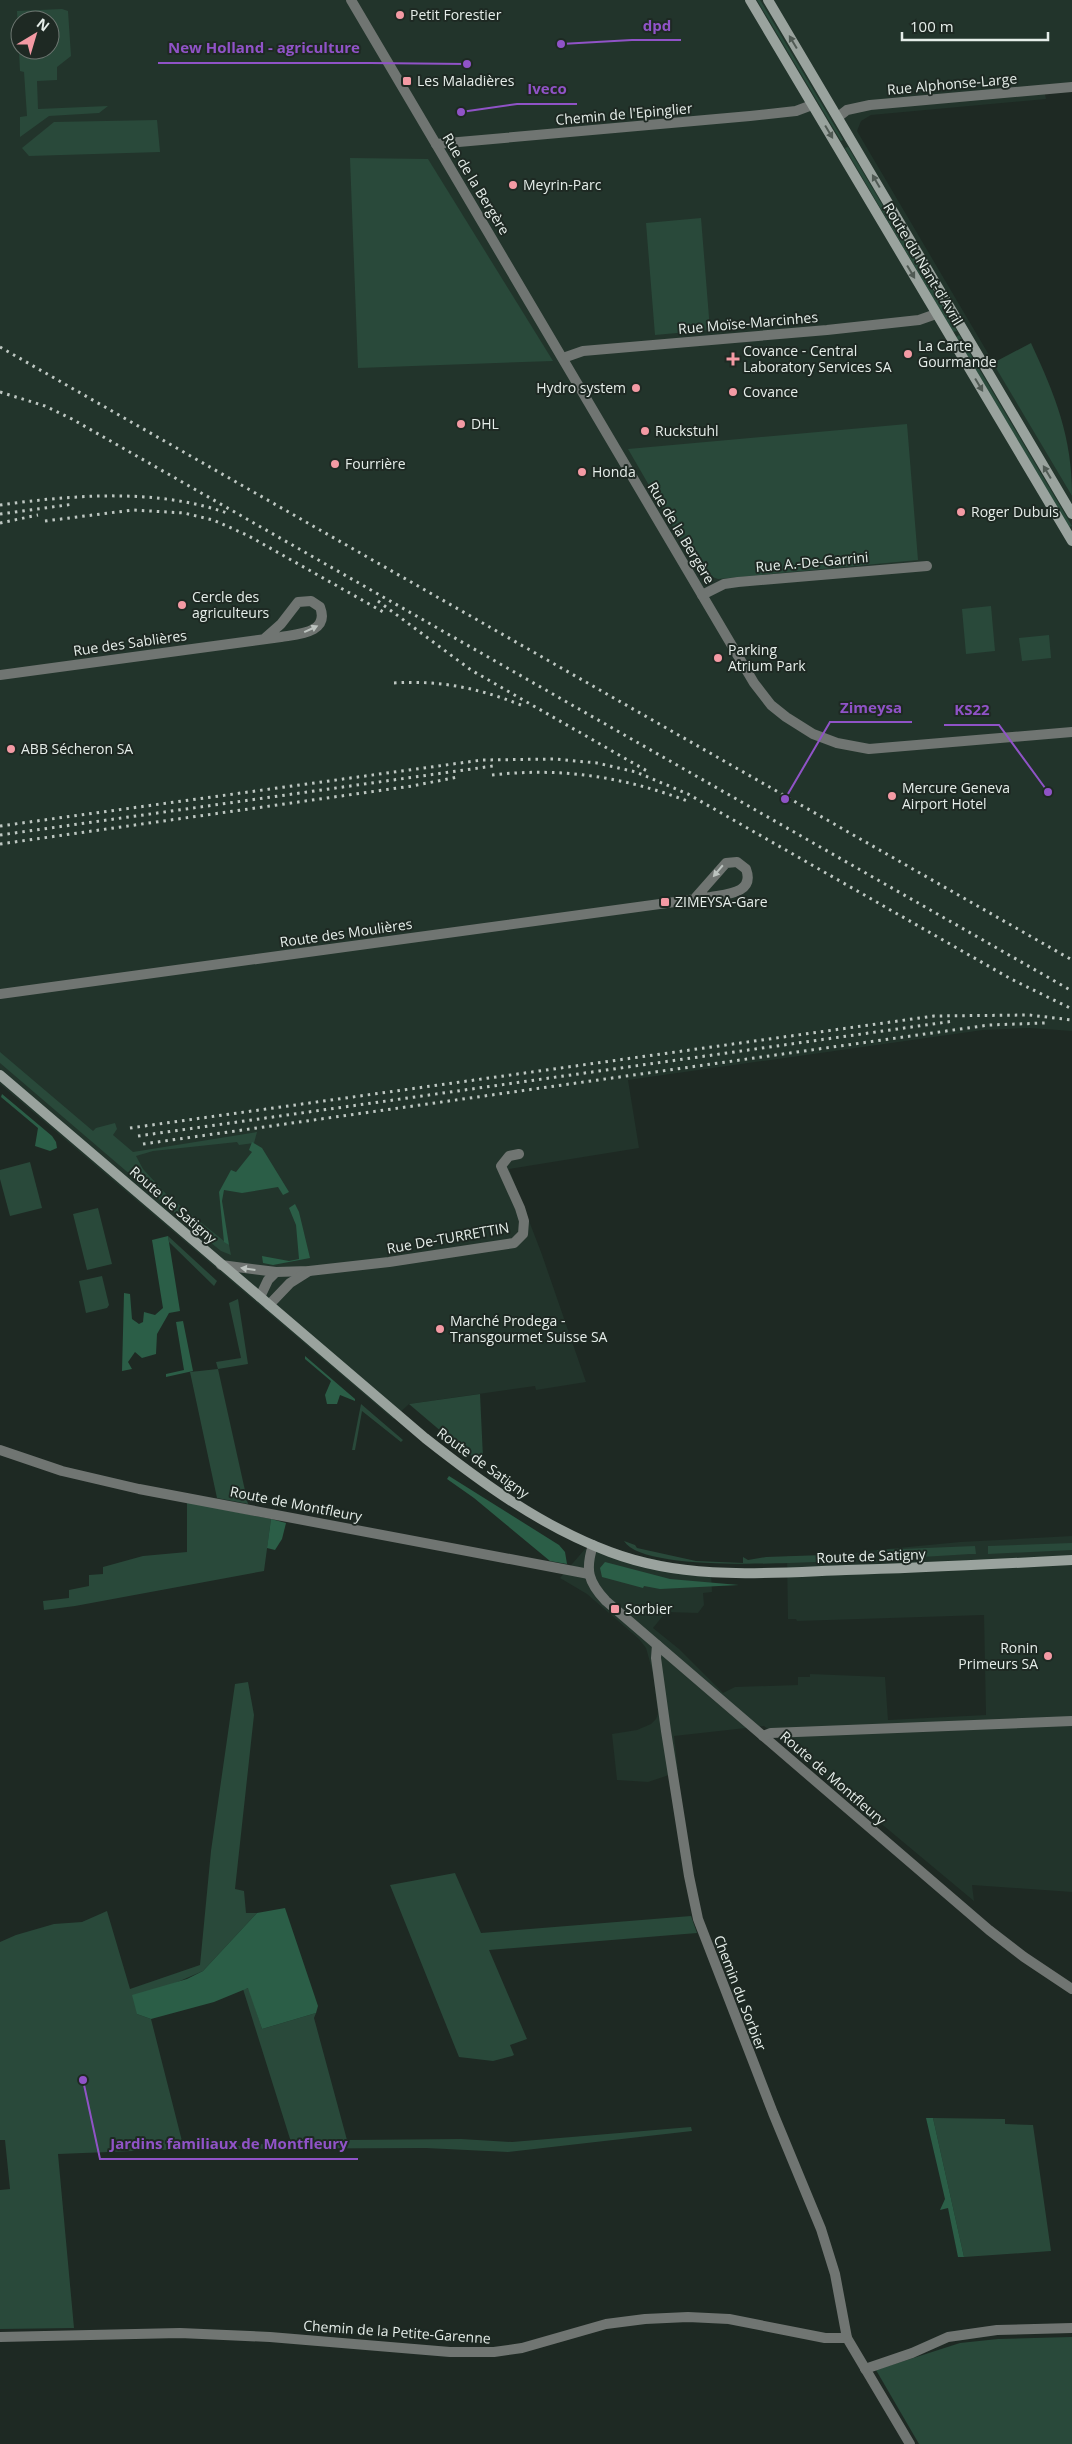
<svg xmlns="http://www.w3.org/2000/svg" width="1072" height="2444" font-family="'Open Sans',sans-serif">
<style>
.built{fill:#22342b;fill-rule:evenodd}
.green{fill:#29493a;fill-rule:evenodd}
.forest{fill:#2b5e47}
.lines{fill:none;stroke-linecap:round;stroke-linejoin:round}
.street{stroke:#707572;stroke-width:10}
.secondary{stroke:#9aa39e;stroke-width:10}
.rail{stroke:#bec7c2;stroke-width:3;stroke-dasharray:2.5 5;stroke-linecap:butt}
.oneway{fill:#505a54}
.oneway2{fill:#bcc3bf}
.poi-dot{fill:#f49aa4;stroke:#1e2923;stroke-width:2}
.labels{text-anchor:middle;stroke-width:4;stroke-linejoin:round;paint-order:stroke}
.poi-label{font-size:14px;fill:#e5ede9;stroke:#1e2923;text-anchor:start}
.street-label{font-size:14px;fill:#e5ede9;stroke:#1e2923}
.leader{fill:none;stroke:#9053c7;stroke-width:2}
.callout-dot{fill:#9053c7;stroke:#1e2923;stroke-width:2}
.callout-label{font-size:15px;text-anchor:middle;font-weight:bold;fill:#9053c7;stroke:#1e2923;stroke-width:4;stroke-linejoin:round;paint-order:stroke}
</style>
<rect width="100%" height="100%" fill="#1e2923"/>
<g class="built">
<path d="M0 0H1072V86L1044 89 1046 99 871 115 861 121 857 131 1072 496V1031L1029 1028 983 1030 628 1080 639 1148 509 1169 541 1252 586 1382 536 1390 535 1386 409 1404 393 1419 0 1084ZM20 20H50V50H20Z"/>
<polygon points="1072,1536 1072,1892 972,1885 974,1901 764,1726 674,1736 678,1772 648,1782 617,1780 612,1734 637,1730 651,1724 656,1719 658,1714 653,1673 646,1648 639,1639 587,1594 560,1578 585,1549 608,1549 711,1572 712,1592 703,1593 704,1605 698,1613 666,1612 653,1628 679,1649 723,1693 735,1687 798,1685 798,1677 810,1677 810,1674 885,1677 888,1720 986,1715 984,1615 797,1621 796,1619 788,1619 787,1556 836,1556 877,1550 960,1542"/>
</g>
<g class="green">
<polygon points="757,0 760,0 843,140 841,141"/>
<path d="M62 9 68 11 71 56 57 67V80L37 81 38 109 108 106 99 113 49 116 20 137V117L27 116 24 72 20 71 17 11ZM20 20H50V50H20Z"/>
<polygon points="157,120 160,152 29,156 22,148 54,122"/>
<polygon points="848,147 957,331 953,332 845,148"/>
<polygon points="350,158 428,159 553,361 358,368"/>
<polygon points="701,218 710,330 655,335 646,223"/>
<polygon points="959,335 1072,526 1069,527 956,337"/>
<path d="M1031 343C1055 395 1072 436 1072 496L993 363Z"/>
<polygon points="907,424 918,560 718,579 707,575 699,568 687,551 628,449"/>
<polygon points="991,606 995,651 966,654 962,609"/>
<polygon points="1049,635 1051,658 1022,661 1019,638"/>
<polygon points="0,1052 93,1131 96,1128 115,1123 117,1129 113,1135 133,1152 257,1132 254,1143 239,1145 237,1142 153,1151 136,1156 143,1169 167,1195 229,1245 231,1255 221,1251 188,1224 0,1063"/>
<polygon points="30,1162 42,1208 10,1216 0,1179 0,1170"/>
<polygon points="98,1208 112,1264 87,1270 73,1214"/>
<polygon points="168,1236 217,1281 214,1286 169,1242"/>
<polygon points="102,1276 109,1305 107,1308 86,1313 79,1281"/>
<polygon points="238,1299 248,1364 218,1369 248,1504 217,1498 190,1372 218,1369 216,1362 241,1358 229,1303"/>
<polygon points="480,1394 483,1458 469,1455 409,1404"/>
<polygon points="361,1404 403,1440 401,1442 362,1411 355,1450 352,1450"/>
<polygon points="187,1502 271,1519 264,1571 75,1606 44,1610 43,1601 69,1598 69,1590 89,1586 89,1575 103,1574 103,1567 143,1556 187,1552"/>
<path d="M624 1541 635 1545 637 1548 696 1561 743 1563V1557L748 1560 766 1557 852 1554 850 1560C811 1562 644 1574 624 1541Z"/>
<polygon points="1072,1543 1072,1550 988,1554 988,1546"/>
<path d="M975 1546 976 1554C950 1554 903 1561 879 1553L877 1550Z"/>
<polygon points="248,1682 254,1715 235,1889 244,1891 246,1913 257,1913 203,1971 173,1984 137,2014 151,2019 184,2149 58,2154 74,2328 0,2329 0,2190 10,2189 5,2140 0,2140 0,1942 16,1935 54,1924 82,1922 107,1911 130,1989 200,1965 211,1851 235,1684"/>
<polygon points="455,1873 481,1933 691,1916 697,1933 489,1950 527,2039 510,2045 514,2055 512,2056 493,2061 459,2057 390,1885"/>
<polygon points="249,1988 262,2029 316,2013 314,2018 347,2140 461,2139 512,2142 691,2127 692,2131 508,2152 426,2148 226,2149 226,2147 291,2142 243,1989"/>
<polygon points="933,2118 1005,2119 1005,2124 1033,2125 1051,2251 964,2257"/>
<polygon points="1072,2337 1072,2444 919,2444 876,2370 960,2343 998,2339"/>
</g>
<g class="forest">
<polygon points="2,1094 52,1136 56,1142 57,1148 50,1151 35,1146 38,1128 1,1097"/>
<polygon points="252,1142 262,1148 289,1192 283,1195 278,1187 242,1193 224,1190 222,1201 229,1245 224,1242 219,1192 231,1170 236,1172 252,1152 249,1150"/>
<polygon points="295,1204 299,1212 310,1258 273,1265 263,1263 262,1256 289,1261 299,1259 296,1225 289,1208"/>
<polygon points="168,1236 180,1311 169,1313 157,1334 156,1354 142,1358 135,1352 128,1362 132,1369 122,1371 124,1293 130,1294 132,1319 139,1324 143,1322 144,1312 155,1315 163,1308 152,1240"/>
<polygon points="183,1321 193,1371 166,1377 166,1374 184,1370 176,1322"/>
<polygon points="305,1356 355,1399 355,1401 340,1395 337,1404 327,1404 325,1395 331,1381 305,1359"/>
<polygon points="449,1476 559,1545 565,1552 567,1564 550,1561 474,1498 447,1479"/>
<polygon points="271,1519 286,1523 282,1539 275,1550 267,1548"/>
<polygon points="605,1562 670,1579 739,1585 660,1589 644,1586 643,1588 602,1577 600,1568"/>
<polygon points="285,1908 318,2006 316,2013 262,2029 248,1988 214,2002 151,2019 137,2014 132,1995 187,1979 203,1971 257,1913"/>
<polygon points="926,2118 933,2118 964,2257 958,2257 948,2208 940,2210 945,2199"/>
</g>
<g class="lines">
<g class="street">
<polyline points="351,0 754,683 771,705 786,717 813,734 837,743 869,749 1072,732"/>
<polyline points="838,117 847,110 870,105 1072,87"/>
<polyline points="436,144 750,116 796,111 812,105"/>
<polyline points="563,358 583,351 827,330 919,320 936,314"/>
<polyline points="702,595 724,584 738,582 927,566"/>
<path d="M0 675 281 637C298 634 330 633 320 607L311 601 298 602 281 624 264 639"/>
<path d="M0 994 711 897C727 894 755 893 746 869L737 862 726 863 696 897"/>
<polyline points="221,1265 276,1272 309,1271 389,1262 514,1243 523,1234 524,1221 520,1208 501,1166 509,1156 519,1154"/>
<polyline points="260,1297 268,1280 276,1272"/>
<polyline points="269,1305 290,1283 309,1271"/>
<polyline points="0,1450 62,1471 139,1489 589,1574"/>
<path d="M593 1545C585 1570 588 1582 606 1601L989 1930 1024 1957 1072 1989"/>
<polyline points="657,1645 656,1658 666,1731 689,1876 698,1919 773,2113 821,2229 835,2274 847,2338 910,2444"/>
<polyline points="763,1736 771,1733 1072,1721"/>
<polyline points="0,2337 180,2333 270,2337 450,2352 494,2352 522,2348 606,2324 645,2319 688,2317 729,2319 825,2338 847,2338"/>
<polyline points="865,2369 912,2353 948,2337 997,2330 1072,2328"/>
</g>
<g class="secondary">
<polyline points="750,0 1072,541"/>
<polyline points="768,0 1072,514"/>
<path d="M0 1075 425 1438C482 1483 541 1526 610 1552 687 1581 766 1573 846 1570 921 1568 997 1564 1072 1560"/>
</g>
<g class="rail">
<polyline points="0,347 1072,960"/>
<polyline points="0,392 45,406 72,419 1072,991"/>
<path d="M0 505C73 495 156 488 227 513"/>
<polyline points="0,514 74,504"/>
<polyline points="45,521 133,510 184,513 213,520 247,535 385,613"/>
<polyline points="0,523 38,515"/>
<polyline points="378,601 471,670 647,771"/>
<path d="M394 683C440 680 478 688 521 705"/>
<path d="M492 775C562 767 625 777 690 802"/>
<polyline points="0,826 482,760 555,759 597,763 636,772 688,794 1011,979 1072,1009"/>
<polyline points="0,835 493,766"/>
<polyline points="0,844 412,786 458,777"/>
<polyline points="130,1128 934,1016 1029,1015 1072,1020"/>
<polyline points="138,1136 954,1021"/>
<polyline points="143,1144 989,1025 1045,1023"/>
</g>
</g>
<defs><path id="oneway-solid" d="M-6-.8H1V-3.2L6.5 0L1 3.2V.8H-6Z" transform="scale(1.25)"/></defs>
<g class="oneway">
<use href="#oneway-solid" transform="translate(793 42) rotate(-121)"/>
<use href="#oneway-solid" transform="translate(829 132) rotate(59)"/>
<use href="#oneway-solid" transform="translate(876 181) rotate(-120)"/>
<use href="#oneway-solid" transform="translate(911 272) rotate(59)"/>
<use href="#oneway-solid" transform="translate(979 385) rotate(59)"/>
<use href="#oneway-solid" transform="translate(1047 472) rotate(-121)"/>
</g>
<g class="oneway2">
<use href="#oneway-solid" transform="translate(311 629) rotate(-25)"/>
<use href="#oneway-solid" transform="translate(718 871) rotate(130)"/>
<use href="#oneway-solid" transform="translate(248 1269) rotate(-172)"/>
</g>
<g class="poi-dot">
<circle cx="400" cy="15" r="5"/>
<rect x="402" y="76" width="10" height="10" rx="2.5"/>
<circle cx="513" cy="185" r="5"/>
<circle cx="908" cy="354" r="5"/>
<path d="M730.5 351.5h5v5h5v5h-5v5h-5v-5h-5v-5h5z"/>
<circle cx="636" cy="388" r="5"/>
<circle cx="733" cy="392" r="5"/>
<circle cx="461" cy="424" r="5"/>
<circle cx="645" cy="431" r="5"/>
<circle cx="335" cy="464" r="5"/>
<circle cx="582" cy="472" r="5"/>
<circle cx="961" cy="512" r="5"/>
<circle cx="182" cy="605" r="5"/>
<circle cx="718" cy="658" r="5"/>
<circle cx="11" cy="749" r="5"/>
<circle cx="892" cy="796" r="5"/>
<rect x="660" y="897" width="10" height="10" rx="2.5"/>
<circle cx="440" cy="1329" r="5"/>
<rect x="610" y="1604" width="10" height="10" rx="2.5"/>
<circle cx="1048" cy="1656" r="5"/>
</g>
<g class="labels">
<g class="poi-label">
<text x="410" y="20">Petit Forestier</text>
<text x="417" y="86">Les Maladières</text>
<text x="523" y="190">Meyrin-Parc</text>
<text x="918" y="351">La Carte<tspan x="918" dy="16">Gourmande</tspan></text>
<text x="743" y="356">Covance - Central<tspan x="743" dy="16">Laboratory Services SA</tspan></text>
<text x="626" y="393" text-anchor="end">Hydro system</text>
<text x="743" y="397">Covance</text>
<text x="471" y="429">DHL</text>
<text x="655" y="436">Ruckstuhl</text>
<text x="345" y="469">Fourrière</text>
<text x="592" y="477">Honda</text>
<text x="971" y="517">Roger Dubuis</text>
<text x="192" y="602">Cercle des<tspan x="192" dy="16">agriculteurs</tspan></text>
<text x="728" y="655">Parking<tspan x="728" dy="16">Atrium Park</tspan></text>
<text x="21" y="754">ABB Sécheron SA</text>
<text x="902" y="793">Mercure Geneva<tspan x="902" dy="16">Airport Hotel</tspan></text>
<text x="675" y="907">ZIMEYSA-Gare</text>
<text x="450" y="1326">Marché Prodega -<tspan x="450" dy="16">Transgourmet Suisse SA</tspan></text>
<text x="625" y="1614">Sorbier</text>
<text x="1038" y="1653" text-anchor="end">Ronin<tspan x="1038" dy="16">Primeurs SA</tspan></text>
</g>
<g class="street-label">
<text transform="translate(952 84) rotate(-5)" y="5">Rue Alphonse-Large</text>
<text transform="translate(624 114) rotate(-5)" y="5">Chemin de l'Epinglier</text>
<text transform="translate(476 184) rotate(59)" y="5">Rue de la Bergère</text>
<text transform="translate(923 264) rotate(59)" y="5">Route du Nant-d'Avril</text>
<text transform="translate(748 323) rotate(-5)" y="5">Rue Moïse-Marcinhes</text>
<text transform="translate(681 533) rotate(59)" y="5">Rue de la Bergère</text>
<text transform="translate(812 562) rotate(-5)" y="5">Rue A.-De-Garrini</text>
<text transform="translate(130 643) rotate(-8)" y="5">Rue des Sablières</text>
<text transform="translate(346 933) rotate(-8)" y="5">Route des Moulières</text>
<text transform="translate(173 1205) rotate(41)" y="5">Route de Satigny</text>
<text transform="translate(448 1238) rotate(-10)" y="5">Rue De-TURRETTIN</text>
<text transform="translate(483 1463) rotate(36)" y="5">Route de Satigny</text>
<text transform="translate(296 1504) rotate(11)" y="5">Route de Montfleury</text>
<text transform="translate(871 1556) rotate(-2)" y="5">Route de Satigny</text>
<text transform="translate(833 1778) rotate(41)" y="5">Route de Montfleury</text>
<text transform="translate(740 1993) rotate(69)" y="5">Chemin du Sorbier</text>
<text transform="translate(397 2332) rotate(4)" y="5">Chemin de la Petite-Garenne</text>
</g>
</g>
<path class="leader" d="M561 44L632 40H681M467 64L370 63H158M461 112L517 104H577M785 799L830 722H912M1048 792L999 725H944M83 2080L100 2159H358"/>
<g class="callout-dot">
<circle cx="561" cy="44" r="5"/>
<circle cx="467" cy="64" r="5"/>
<circle cx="461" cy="112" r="5"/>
<circle cx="785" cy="799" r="5"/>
<circle cx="1048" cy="792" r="5"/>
<circle cx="83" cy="2080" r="5"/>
</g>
<g class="callout-label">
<text x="657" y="31">dpd</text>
<text x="264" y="53">New Holland - agriculture</text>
<text x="547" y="94">Iveco</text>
<text x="871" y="713">Zimeysa</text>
<text x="972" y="715">KS22</text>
<text x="229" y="2149">Jardins familiaux de Montfleury</text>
</g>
<g transform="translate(35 35) rotate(38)"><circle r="24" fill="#1e2923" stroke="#6e7772"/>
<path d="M0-4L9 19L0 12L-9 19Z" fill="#f49aa4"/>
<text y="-8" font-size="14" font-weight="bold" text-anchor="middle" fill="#e5ede9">N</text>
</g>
<path d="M902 32v8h146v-8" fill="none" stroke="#e5ede9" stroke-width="2.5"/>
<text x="910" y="32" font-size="15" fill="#e5ede9" stroke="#1e2923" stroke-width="4" paint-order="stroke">100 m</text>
</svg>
